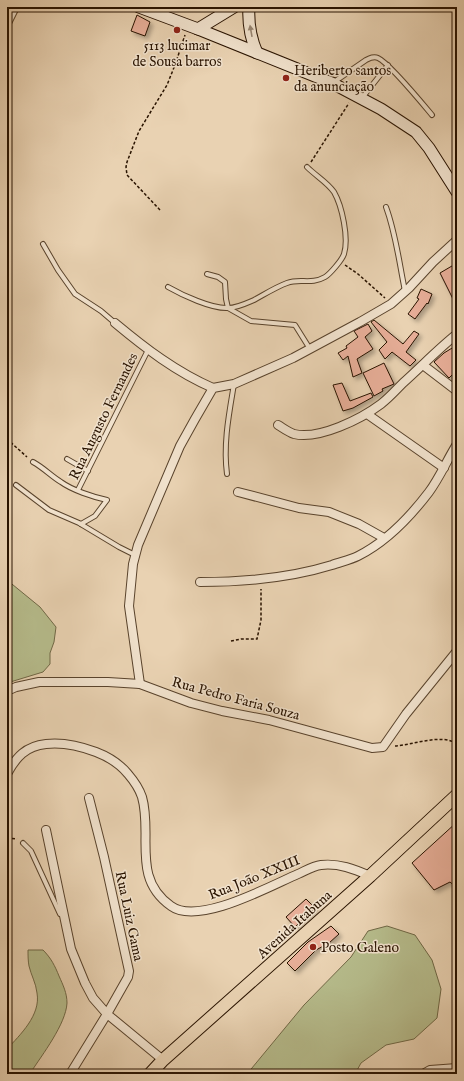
<svg xmlns="http://www.w3.org/2000/svg" width="464" height="1081" font-family="'IM FELL English',serif">
<style>
.green{fill:#b6bc8c;stroke:#706846}
.building{fill:#e7ae98;stroke:#291300;filter:url(#shadow)}
.lines{fill:none;stroke-linecap:round;stroke-linejoin:round}
.lane-casing{stroke:#59432c;stroke-width:6}
.street-casing{stroke:#59432c;stroke-width:10}
.secondary-casing{stroke:#291300;stroke-width:13}
.primary-casing{stroke:#291300;stroke-width:14}
.path{stroke:#291300;stroke-width:1.5;stroke-dasharray:3 2;stroke-linecap:butt}
.lane{stroke:#f1e2cd;stroke-width:4}
.street{stroke:#f1e2cd;stroke-width:8}
.secondary{stroke:#f1e2cd;stroke-width:11}
.primary{stroke:#e9d2b2;stroke-width:12}
.oneway{fill:#978571}
.poi-dot{fill:#8f2418;stroke:#f1e2cd;stroke-width:1.5}
.labels{text-anchor:middle;stroke-width:3;stroke-linejoin:round;paint-order:stroke}
.poi-label{font-size:14px;fill:#291300;stroke:#f1e2cd;text-anchor:start}
.street-label{font-size:14px;fill:#291300;stroke:#f1e2cd}
</style>
<defs>
<filter id="shadow"><feDropShadow dx="3" dy="3" stdDeviation="2" flood-color="#0004"/></filter>
</defs>
<rect width="100%" height="100%" fill="#e9d2b2"/>
<filter id="stains"><feTurbulence type="fractalNoise" baseFrequency=".005" numOctaves="4"/><feColorMatrix values="0 0 0 0 .2 0 0 0 0 .09 0 0 0 0 .02 0 0 0 .5 -.17"/></filter>
<radialGradient id="worn" r=".72"><stop offset=".6" stop-color="#630" stop-opacity="0"/><stop offset="1" stop-color="#630" stop-opacity=".3"/></radialGradient>
<g class="green">
<polygon points="7,580 40,607 56,627 54,642 50,653 50,664 43,672 7,683"/>
<polygon points="387,926 415,935 432,960 441,989 437,1018 414,1039 386,1045 361,1063 355,1074 247,1074 304,1005 351,957 368,931"/>
<path d="M28 950H43C51 958 55 966 59 976 63 985 67 993 67 1003 66 1024 42 1055 31 1072L28 1074H7V1049C20 1035 41 1015 37 993 36 983 31 975 29 966 28 961 28 955 28 950Z"/>
</g>
<g class="building">
<polygon points="137,15 150,22 145,36 131,31"/>
<polygon points="457,263 457,307 440,273"/>
<polygon points="421,289 432,294 428,304 427,303 415,319 408,314 419,299 417,298"/>
<polygon points="374,320 403,344 414,331 419,334 406,352 416,360 410,366 392,352 385,359 379,350 387,342 371,322"/>
<polygon points="368,324 372,331 365,337 373,349 357,359 362,373 353,377 348,356 343,360 338,353 347,348 346,346 358,337 354,331"/>
<polygon points="457,345 457,378 453,374 449,378 434,362 444,353"/>
<polygon points="384,363 394,384 382,389 383,391 374,396 363,373"/>
<polygon points="342,383 350,401 371,393 373,397 353,408 343,411 333,385"/>
<polygon points="457,822 457,888 450,882 434,890 412,863"/>
<polygon points="306,899 315,908 295,927 286,917"/>
<polygon points="331,926 339,934 329,943 316,950 295,971 287,963 308,942"/>
</g>
<g class="lines">
<g class="lane-casing">
<g id="lane">
<path d="M334 82 366 60C370 58 374 56 378 58 389 63 422 103 432 115"/>
<polyline points="362,98 388,65"/>
<path d="M386 207C396 234 399 262 405 291"/>
<polyline points="43,244 58,270 75,294 101,311 115,323"/>
<polyline points="207,274 218,277 225,282 226,299 228,308 251,321 295,325 310,349"/>
<path d="M168 287C182 295 212 309 228 308 237 308 247 303 254 300 265 294 276 287 287 283 300 278 311 285 325 277 330 274 342 260 344 254 349 238 342 206 334 192 327 182 316 176 307 167"/>
<polyline points="67,459 88,471"/>
<path d="M33 462C44 468 51 476 61 482 72 490 93 497 107 500L95 516 81 524"/>
<path d="M227 474C223 444 229 414 234 384"/>
<polyline points="16,485 49,510 79,523 119,547 135,555"/>
<polyline points="78,490 148,350"/>
<polyline points="23,843 31,851 60,914"/>
</g>
</g>
<g class="street-casing">
<g id="street">
<polyline points="7,23 15,7"/>
<path d="M115 323C145 348 176 372 213 388"/>
<polyline points="423,365 457,391"/>
<polyline points="367,414 444,468"/>
<path d="M278 425C283 428 288 432 294 434 319 440 361 419 381 404 389 398 396 390 403 383 421 367 438 349 457 334"/>
<polyline points="238,492 299,508 329,512 359,524 384,538"/>
<path d="M200 582C244 582 290 578 332 565 340 562 350 560 358 556 386 542 410 517 429 492 440 477 447 460 457 444"/>
<polyline points="140,684 129,606 133,564 138,545 180,446 195,419 213,388 234,384 293,358 360,322 391,304 409,288 433,262 457,240"/>
<polyline points="7,691 16,687 39,682 108,682 140,684 191,703 222,711 269,720 372,748 383,747 406,714 457,651"/>
<path d="M7 774C16 757 26 746 46 744 63 742 80 746 96 752 109 757 119 763 128 774 134 781 139 788 142 797 153 835 131 878 171 906 198 926 270 886 298 874 305 871 313 866 321 865 339 863 354 869 370 876"/>
<polyline points="46,830 71,949 85,983 93,998 107,1014 163,1060"/>
<polyline points="70,1074 107,1014 128,977 129,971 104,857 89,798"/>
<polyline points="423,1074 430,1070 457,1068"/>
</g>
</g>
<g class="secondary-casing">
<g id="secondary">
<polyline points="139,7 198,29 332,83 381,109 416,132 429,148 457,192"/>
<path d="M249 7C248 22 251 39 257 53"/>
<polyline points="198,29 234,7"/>
</g>
</g>
<g class="primary-casing">
<polyline id="primary" points="150,1074 163,1060 370,876 457,795"/>
</g>
<g class="path">
<polyline points="311,162 349,103"/>
<polyline points="160,210 127,175 126,167 127,162 139,131 167,85 175,65 185,35"/>
<polyline points="345,265 358,274 385,298"/>
<polyline points="7,439 27,457"/>
<polyline points="7,475 11,480"/>
<polyline points="231,641 241,639 257,639 261,620 261,589"/>
<path d="M395 746C413 745 442 733 457 744"/>
<polyline points="7,838 17,839"/>
</g>
<use href="#lane" class="lane"/>
<use href="#street" class="street"/>
<use href="#secondary" class="secondary"/>
<use href="#primary" class="primary"/>
</g>
<defs><path id="oneway-solid" d="M-6-.8H1V-3.2L6.5 0L1 3.2V.8H-6Z"/></defs>
<use class="oneway" href="#oneway-solid" transform="translate(251 31) rotate(-100)"/>
<g class="poi-dot">
<circle cx="177" cy="30" r="4"/>
<circle cx="286" cy="78" r="4"/>
<circle cx="313" cy="947" r="4"/>
</g>
<g class="labels">
<g class="poi-label">
<text x="177" y="50" text-anchor="middle">5113 lucimar<tspan x="177" dy="16">de Sousa barros</tspan></text>
<text x="294" y="75">Heriberto santos<tspan x="294" dy="16">da anunciação</tspan></text>
<text x="321" y="952">Posto Galeno</text>
</g>
<g class="street-label">
<text transform="translate(103 416) rotate(-64)" y="5">Rua Augusto Fernandes</text>
<text transform="translate(236 698) rotate(15)" y="5">Rua Pedro Faria Souza</text>
<text transform="translate(254 877) rotate(-22)" y="5">Rua João XXIII</text>
<text transform="translate(130 916) rotate(78)" y="5">Rua Luiz Gama</text>
<text transform="translate(294 924) rotate(-42)" y="5">Avenida Itabuna</text>
</g>
</g>
<rect width="464" height="1081" fill="none" stroke="#e9d2b2" stroke-width="24"/>
<rect x="8" y="8" width="448" height="1065" fill="none" stroke="#291300" stroke-width="2"/>
<rect x="12" y="12" width="440" height="1057" fill="none" stroke="#291300"/>
<rect width="100%" height="100%" filter="url(#stains)"/>
<rect width="100%" height="100%" fill="url(#worn)"/>
</svg>
